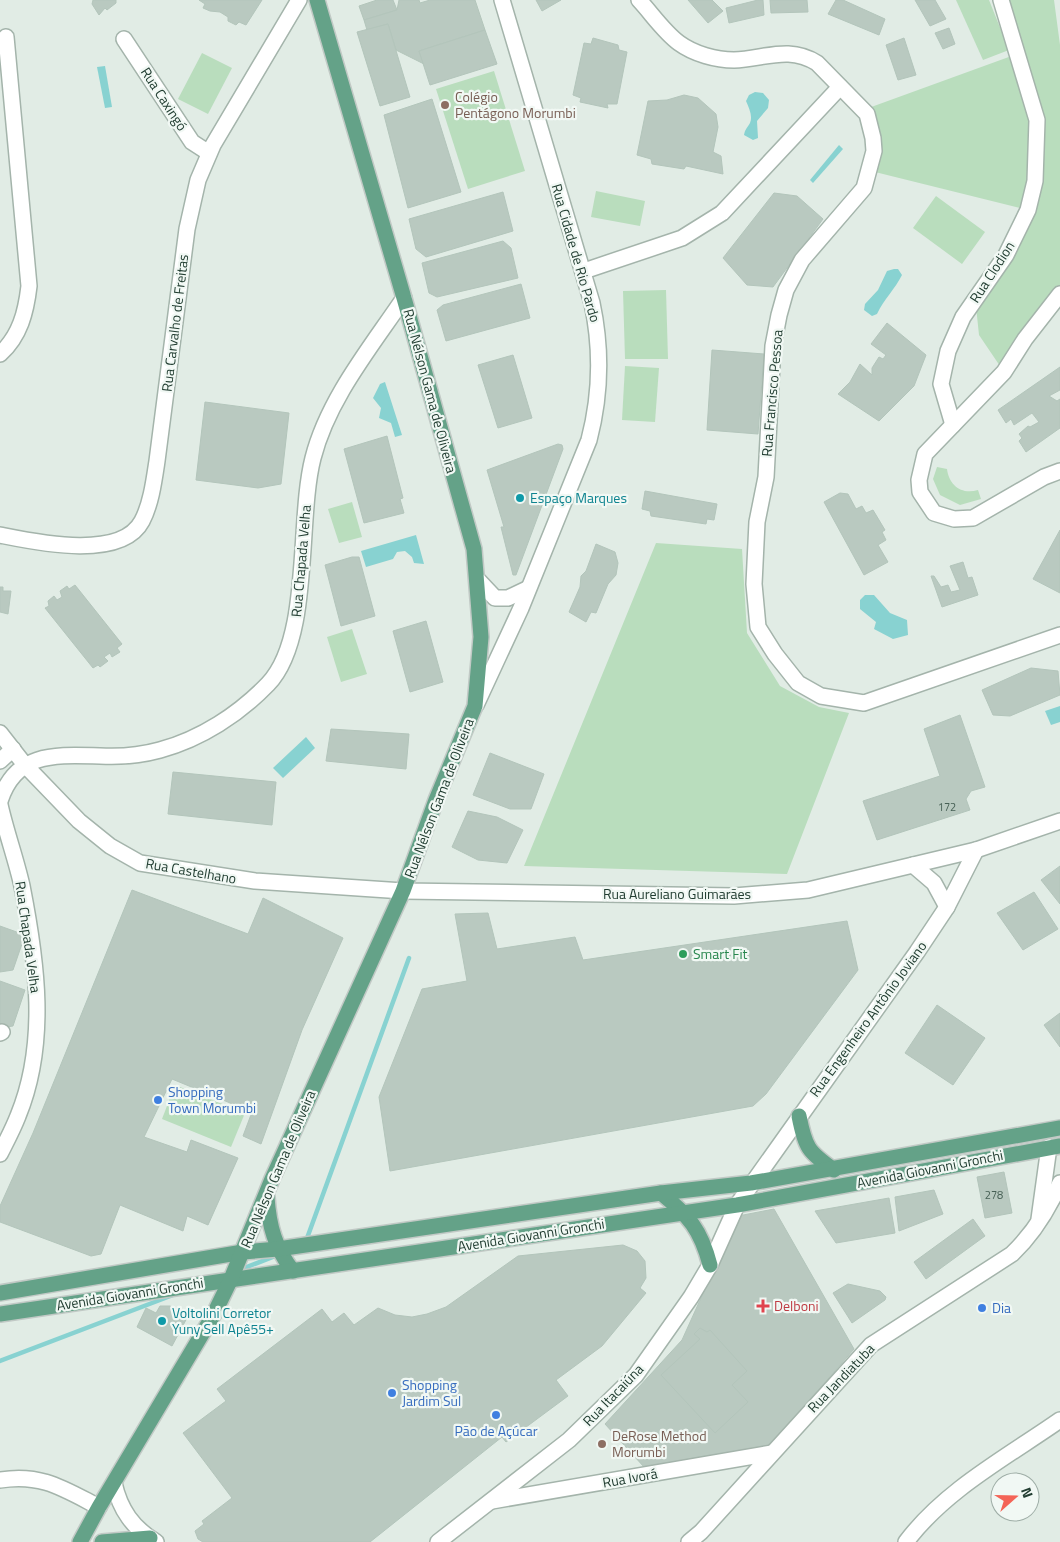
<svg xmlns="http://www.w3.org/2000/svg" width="1060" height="1542" font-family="'Titillium Web',sans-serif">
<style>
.green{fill:#b9ddbd}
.water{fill:#88d2d1}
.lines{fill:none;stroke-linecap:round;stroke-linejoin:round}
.stream{stroke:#88d2d1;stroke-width:4.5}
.building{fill:#b9c9c0;stroke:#b3c5bb}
.minor-casing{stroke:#a4b4ab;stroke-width:18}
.major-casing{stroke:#c1c9c5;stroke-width:18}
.minor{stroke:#fff;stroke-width:15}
.major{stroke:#64a288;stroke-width:15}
.education-dot{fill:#8d6e63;stroke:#f1f8f4;stroke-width:2}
.culture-dot{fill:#0f9aa8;stroke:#f1f8f4;stroke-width:2}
.leisure-dot{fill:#2e9e5b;stroke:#f1f8f4;stroke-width:2}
.shop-dot{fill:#3f7fe0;stroke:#f1f8f4;stroke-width:2}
.health-dot{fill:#e0444e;stroke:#f1f8f4;stroke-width:2}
.labels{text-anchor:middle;stroke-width:4.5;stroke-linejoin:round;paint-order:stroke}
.number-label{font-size:11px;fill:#476055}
.education-label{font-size:14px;fill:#785e54;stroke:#f1f8f4;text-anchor:start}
.street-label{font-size:14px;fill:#213d31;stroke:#f1f8f4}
.culture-label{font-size:14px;fill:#0d838f;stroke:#f1f8f4;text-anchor:start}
.leisure-label{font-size:14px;fill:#27864d;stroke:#f1f8f4;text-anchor:start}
.shop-label{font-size:14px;fill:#366cbe;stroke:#f1f8f4;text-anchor:start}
.health-label{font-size:14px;fill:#be3a42;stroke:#f1f8f4;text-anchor:start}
</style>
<rect width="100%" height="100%" fill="#e1ece5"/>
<g class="green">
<polygon points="956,0 989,0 1009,50 983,60"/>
<polygon points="1001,0 1054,0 1060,45 1060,301 1004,372 979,335 975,297 1028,210 875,172 863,110 1017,54"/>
<polygon points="202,53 232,68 208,114 178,99"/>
<polygon points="494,71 525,171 468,189 436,89"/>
<polygon points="596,191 645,201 640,226 591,217"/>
<polygon points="936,196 985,232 962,264 913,228"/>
<polygon points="666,290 668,359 625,359 623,291"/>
<polygon points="625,366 659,368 655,422 622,420"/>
<path d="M937 467 947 469C949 485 961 495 978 490L981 499 960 505 940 495 933 479Z"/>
<polygon points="352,502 362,537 339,543 328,509"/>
<polygon points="656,543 742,549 747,633 780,686 819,707 849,713 787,874 524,866"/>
<polygon points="352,629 367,674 341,682 327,637"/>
<polygon points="175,1085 245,1113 231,1147 162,1119"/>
</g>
<g class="water">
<polygon points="105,66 112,107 105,108 97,67"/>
<path d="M755 92 763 93 769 100 768 108 757 121 758 138 753 140 744 135C745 129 747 128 750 123 753 116 749 108 746 101L749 95Z"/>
<polygon points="839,145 843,149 813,183 810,180"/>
<path d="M894 269H898L902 275C895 289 884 299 877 314L872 316 864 310 865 304 878 290 887 271Z"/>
<polygon points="385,382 402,435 395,437 391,423 379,418 381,408 373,398 380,384"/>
<polygon points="416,535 424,564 414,563 412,557 405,551 397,552 393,559 366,567 361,551"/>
<polygon points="865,595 874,595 890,613 907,620 908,635 893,639 874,629 876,622 860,609 860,600"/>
<polygon points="1060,706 1060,722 1051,725 1045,711"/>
<polygon points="306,737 315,748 283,778 273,768"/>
</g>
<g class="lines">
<g class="stream">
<polyline points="306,1241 409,958"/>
<polyline points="239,1270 278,1255"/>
<polyline points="0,1361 173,1295"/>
</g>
</g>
<g class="building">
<polygon points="93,0 116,0 116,3 107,10 105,8 99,15 92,4"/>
<polygon points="199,0 262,0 246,25 239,22 236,25 228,21 228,17 220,12 210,11 203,8 205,4"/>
<polygon points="377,0 393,0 397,10 364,20 359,6"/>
<polygon points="399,0 419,0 420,3 430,0 475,0 485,30 419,51 424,64 396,50 388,24 367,30 364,20 397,10"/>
<polygon points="536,0 561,0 542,11"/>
<polygon points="688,0 712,0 723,11 708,23"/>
<polygon points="758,0 763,0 764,15 729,23 726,8"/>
<polygon points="770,0 807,0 808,12 771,13"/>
<polygon points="836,0 843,0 885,19 879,35 828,14"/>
<polygon points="915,0 935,0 946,19 930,26"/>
<polygon points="388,24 410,97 380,106 357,32"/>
<polygon points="949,28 955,44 943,49 935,33"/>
<polygon points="485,30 497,64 430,85 419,51"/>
<polygon points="593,38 618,45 619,50 627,52 617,104 607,104 608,108 580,102 581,98 573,95 584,43 591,44"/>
<polygon points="904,38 916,75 898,80 886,45"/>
<polygon points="684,95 698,98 716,114 718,127 713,152 721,156 723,174 686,166 684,169 652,164 651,159 637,155 648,101 667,100"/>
<polygon points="432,99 461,192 408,208 384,115"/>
<polygon points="503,192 513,231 426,257 416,249 409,219"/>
<polygon points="774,193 797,196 823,219 773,287 747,285 723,258"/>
<polygon points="503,241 511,248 518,278 437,297 429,293 422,263"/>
<polygon points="521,284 530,318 446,341 437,310 443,305"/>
<polygon points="887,323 926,355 914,386 879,421 838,394 850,382 860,364 872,375 872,368 879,357 883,359 886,355 871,344"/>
<polygon points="712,350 764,354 758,434 707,430"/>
<polygon points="513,355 532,418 498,428 478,365"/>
<polygon points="1060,367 1060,390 1049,396 1057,401 1060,399 1060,428 1026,452 1019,441 1022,438 1019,434 1028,426 1030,427 1039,422 1032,413 1014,425 1011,419 1006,423 998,410"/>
<polygon points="205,402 289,413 281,484 258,488 196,480"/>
<polygon points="387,436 403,498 400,499 404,513 364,523 344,449"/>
<polygon points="558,444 562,445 563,449 516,575 513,575 501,527 504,527 487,470"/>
<polygon points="645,491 717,504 714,520 707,519 706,524 651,516 650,511 642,509"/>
<polygon points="840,493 848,494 856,509 862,506 866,513 873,510 885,530 882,532 886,540 878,545 888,562 864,575 824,502"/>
<polygon points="1060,530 1060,593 1033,579"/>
<polygon points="596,544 615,552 618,563 616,575 608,584 596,613 591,612 586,622 569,612 580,587 581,576 586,571"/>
<polygon points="352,557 359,557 375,616 341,626 325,565"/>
<polygon points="963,562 968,578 972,577 978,595 942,607 931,576 934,576 941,587 948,585 951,592 960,590 950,566"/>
<polygon points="75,585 122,644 117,648 120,652 112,657 110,653 104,657 108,661 100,667 98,665 93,668 45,608 49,606 48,601 54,596 57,600 62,597 60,591 67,586 69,589"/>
<polygon points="0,587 3,587 3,591 11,591 8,614 0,612"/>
<polygon points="426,621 443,682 410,692 393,631"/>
<polygon points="1031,668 1058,671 1060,695 1010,716 993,715 982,690"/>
<polygon points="960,715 985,787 971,791 966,799 970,810 877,840 863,801 940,776 924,729"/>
<polygon points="331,729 409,734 406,769 326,761"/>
<polygon points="490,753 544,774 531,809 510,809 473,795"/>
<polygon points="173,772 276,782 272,825 168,814"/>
<polygon points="468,811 497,817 523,830 507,863 478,860 452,847"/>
<polygon points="1060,866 1060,904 1041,880"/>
<polygon points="132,890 248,934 263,898 343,938 302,1030 261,1144 243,1136 252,1112 172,1079 144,1137 187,1152 191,1140 238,1158 208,1225 187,1216 183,1231 120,1205 101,1254 91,1256 0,1222 0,1206 33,1133"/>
<polygon points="1034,892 1058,929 1023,950 997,913"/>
<polygon points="488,913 497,949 575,937 583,960 847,921 858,970 766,1094 753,1106 390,1171 379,1097 422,989 467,981 455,914"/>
<polygon points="0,926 25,935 13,970 0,972"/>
<polygon points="0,981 25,990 13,1026 0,1028"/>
<polygon points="937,1005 985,1038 953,1085 905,1053"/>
<polygon points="1060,1013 1060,1047 1044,1025"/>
<polygon points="1004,1172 1012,1213 985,1218 977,1177"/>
<polygon points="934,1190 943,1214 899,1231 895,1197"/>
<polygon points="889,1198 895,1233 836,1243 815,1211"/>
<polygon points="774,1209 854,1349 769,1447 644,1467 605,1424 682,1340 738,1216"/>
<polygon points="973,1219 985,1236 926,1279 914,1262"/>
<polygon points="623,1245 637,1251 645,1261 646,1278 640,1288 646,1293 602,1346 556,1380 568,1396 506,1442 502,1437 370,1542 203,1542 198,1539 195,1531 204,1524 202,1521 232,1498 183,1433 226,1401 217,1389 322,1309 332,1322 344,1313 354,1325 378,1308 395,1315 412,1317 427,1314 446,1307 518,1256"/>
<polygon points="848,1284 880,1291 886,1297 885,1300 852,1323 833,1293"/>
<polygon points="160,1306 170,1306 188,1316 172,1346 137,1327 146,1308 156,1313"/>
<polygon points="700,1328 707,1332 710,1330 747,1371 732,1385 748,1402 715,1433 661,1375 700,1339 694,1334"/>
</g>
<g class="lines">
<g class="minor-casing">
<g id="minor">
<path d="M639 0C652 14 664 32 679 43 694 54 716 60 734 60 764 59 789 45 817 63L867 114 873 138 874 151 864 188 802 260 786 290 779 315 773 346 766 477 757 522 754 584 758 627 775 654 798 683 821 696 864 703 1060 635"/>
<polyline points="124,39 192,142 209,153"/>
<polyline points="584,271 682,238 722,213 840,87"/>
<polyline points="1060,294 1025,339 1004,372 925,454 919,480 920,492 934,513 954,519 973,518 1044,477 1060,471"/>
<path d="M0 354C20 336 26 312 29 286L6 37"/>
<polyline points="953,425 941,384 948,351 963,317 1006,255 1028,210 1035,181 1037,120 1001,0"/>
<path d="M0 535C35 542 121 561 142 521 151 504 154 481 157 461L187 229 198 180 213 145 299 0"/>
<polyline points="478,580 495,598 508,598 527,589"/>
<path d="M476 705 521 608 589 440C601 394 602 350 592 303L502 0"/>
<polyline points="0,733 25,765 79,821 110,846 140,863 255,881 403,891 734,896 808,890 976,850 1060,821"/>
<polyline points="0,761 13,749"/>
<path d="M0 801C16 751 57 755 100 756 118 757 142 755 160 750 201 739 239 714 268 684 312 638 297 520 313 458 328 399 371 347 404 298"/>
<path d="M0 805C6 832 16 859 22 886 37 962 48 1043 18 1116 13 1129 6 1142 0 1154"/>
<polyline points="913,865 934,883 947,907"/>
<polyline points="0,1033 2,1032"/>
<polyline points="1039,1219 1049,1147"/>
<path d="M0 1480C41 1473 64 1489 99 1507"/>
<path d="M114 1483C120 1510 133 1528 156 1542"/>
<polyline points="492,1501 772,1453"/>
<polyline points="438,1542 569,1440 636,1375 691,1297 710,1265 737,1205 917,952 947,907 976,850"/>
<path d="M689 1542 701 1532 871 1345 1012 1254C1033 1234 1048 1210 1060 1183"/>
<path d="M906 1542C945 1490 1007 1457 1060 1420"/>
</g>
</g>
<g class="major-casing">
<g id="major">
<path d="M799 1116C805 1147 808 1152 834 1170"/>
<path d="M661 1193C689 1216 701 1230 710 1265"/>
<path d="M267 1197C269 1226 275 1248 293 1271"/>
<polyline points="0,1293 243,1252 278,1249 661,1193 751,1183 1060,1128"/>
<polyline points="0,1314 737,1205 1060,1146"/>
<polyline points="80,1542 99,1507 214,1314 231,1279 272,1179 403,891 436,800 475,706 481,637 474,549 404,298 317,0"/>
<polyline points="102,1542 150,1538"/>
</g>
</g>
<use href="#minor" class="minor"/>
<use href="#major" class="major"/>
</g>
<g class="education-dot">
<circle cx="445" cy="105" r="5"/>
<circle cx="602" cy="1444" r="5"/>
</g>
<g class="culture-dot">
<circle cx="520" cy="498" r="5"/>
<circle cx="162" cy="1321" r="5"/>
</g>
<circle class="leisure-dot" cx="683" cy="954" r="5"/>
<g class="shop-dot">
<circle cx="158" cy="1100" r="5"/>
<circle cx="982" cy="1308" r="5"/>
<circle cx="392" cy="1393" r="5"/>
<circle cx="496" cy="1415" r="5"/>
</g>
<path class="health-dot" d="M760.5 1298.5h5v5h5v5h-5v5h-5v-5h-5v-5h5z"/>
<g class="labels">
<g class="number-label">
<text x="947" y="811">172</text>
<text x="994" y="1199">278</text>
</g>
<g class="education-label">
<text x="455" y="102">Colégio<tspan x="455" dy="16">Pentágono Morumbi</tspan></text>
<text x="612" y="1441">DeRose Method<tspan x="612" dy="16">Morumbi</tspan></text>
</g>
<g class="street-label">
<text transform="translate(164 99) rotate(57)" y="5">Rua Caxingó</text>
<text transform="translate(576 253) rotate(74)" y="5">Rua Cidade de Rio Pardo</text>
<text transform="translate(992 272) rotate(-57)" y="5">Rua Clodion</text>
<text transform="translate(175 323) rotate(-83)" y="5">Rua Carvalho de Freitas</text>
<text transform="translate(430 391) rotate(75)" y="5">Rua Nélson Gama de Oliveira</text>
<text transform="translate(772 393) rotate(-85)" y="5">Rua Francisco Pessoa</text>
<text transform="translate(301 561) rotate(-85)" y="5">Rua Chapada Velha</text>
<text transform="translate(439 798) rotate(-69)" y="5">Rua Nélson Gama de Oliveira</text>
<text transform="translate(191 871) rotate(10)" y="5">Rua Castelhano</text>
<text x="677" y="899">Rua Aureliano Guimarães</text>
<text transform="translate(28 937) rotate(82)" y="5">Rua Chapada Velha</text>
<text transform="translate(868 1019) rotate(-54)" y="5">Rua Engenheiro Antônio Joviano</text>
<text transform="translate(278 1169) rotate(-67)" y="5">Rua Nélson Gama de Oliveira</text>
<text transform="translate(930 1169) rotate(-11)" y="5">Avenida Giovanni Gronchi</text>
<text transform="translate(531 1235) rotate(-9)" y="5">Avenida Giovanni Gronchi</text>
<text transform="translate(130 1294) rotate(-9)" y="5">Avenida Giovanni Gronchi</text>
<text transform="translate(841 1378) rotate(-46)" y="5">Rua Jandiatuba</text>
<text transform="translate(613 1395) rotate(-46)" y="5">Rua Itacaiúna</text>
<text transform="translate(630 1478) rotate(-10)" y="5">Rua Ivorá</text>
</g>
<g class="culture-label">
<text x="530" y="503">Espaço Marques</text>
<text x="172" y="1318">Voltolini Corretor<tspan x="172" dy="16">Yuny Sell Apê55+</tspan></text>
</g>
<g class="leisure-label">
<text x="693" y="959">Smart Fit</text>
</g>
<g class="shop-label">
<text x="168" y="1097">Shopping<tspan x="168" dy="16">Town Morumbi</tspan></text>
<text x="992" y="1313">Dia</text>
<text x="402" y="1390">Shopping<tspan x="402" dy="16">Jardim Sul</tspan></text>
<text x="496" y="1436" text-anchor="middle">Pão de Açúcar</text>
</g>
<g class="health-label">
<text x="774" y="1311">Delboni</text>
</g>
</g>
<g transform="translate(1015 1497) rotate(70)"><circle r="24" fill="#f1f8f4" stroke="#9eada6"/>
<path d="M0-4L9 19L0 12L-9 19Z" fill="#f46457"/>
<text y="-8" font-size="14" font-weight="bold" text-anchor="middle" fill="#213d31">N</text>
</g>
</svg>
